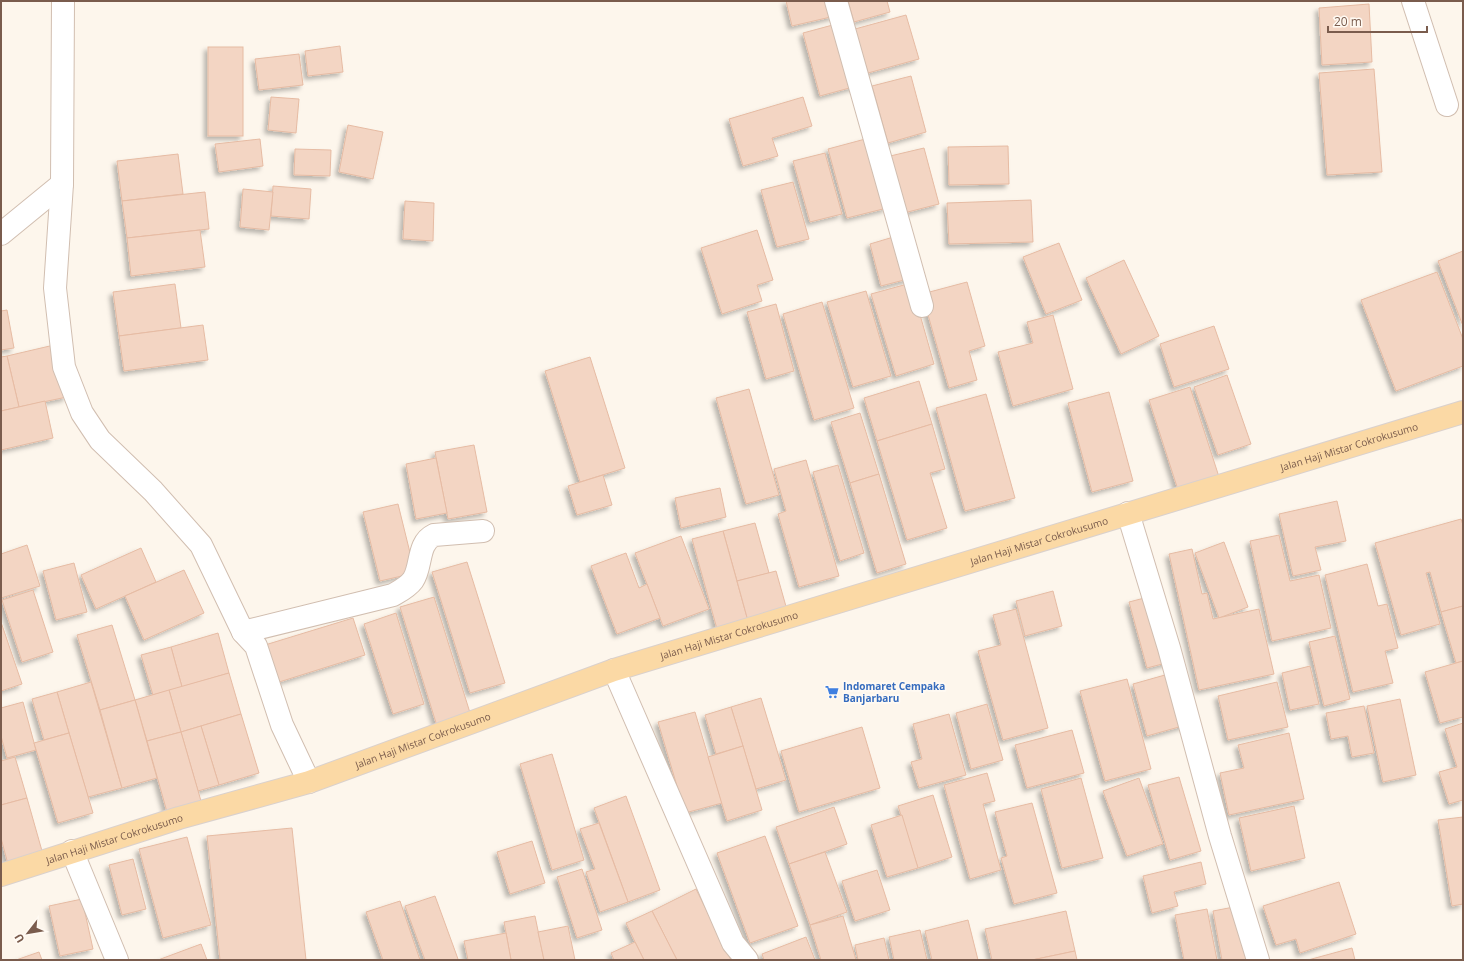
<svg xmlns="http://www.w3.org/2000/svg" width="1464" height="961" font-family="'Open Sans',sans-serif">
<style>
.building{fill:#f3d5c3;stroke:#e6bba3;filter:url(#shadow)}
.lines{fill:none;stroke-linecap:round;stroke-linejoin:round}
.street-casing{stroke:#d1beb0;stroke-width:24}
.primary-casing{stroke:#dad1cd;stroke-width:24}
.street{stroke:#fff;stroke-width:22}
.primary{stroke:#fbd9a5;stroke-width:22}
.labels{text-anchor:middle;stroke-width:3.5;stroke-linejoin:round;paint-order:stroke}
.street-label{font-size:10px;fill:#7a5c4d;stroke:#fffaf3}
.shop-label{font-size:10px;font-weight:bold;fill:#366cbe;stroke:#fffaf3;text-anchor:start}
</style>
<defs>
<filter id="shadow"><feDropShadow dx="-3.5" dy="3.5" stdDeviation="2" flood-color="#0004"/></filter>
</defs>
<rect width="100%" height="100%" fill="#fdf6ec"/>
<g class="building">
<polygon points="786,1 831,1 835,16 792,26"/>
<polygon points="848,1 887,1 890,12 854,22"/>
<polygon points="1369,4 1372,62 1322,65 1319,8"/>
<polygon points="906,15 919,59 868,73 855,29"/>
<polygon points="840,23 857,86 820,96 803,33"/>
<polygon points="340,46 343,72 308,76 305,51"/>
<rect x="208" y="47" width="35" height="89"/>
<polygon points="299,54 303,85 259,90 255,59"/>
<polygon points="1374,69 1382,172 1327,175 1319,73"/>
<polygon points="911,76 926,132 888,143 872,86"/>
<polygon points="271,97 299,99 296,133 268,130"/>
<polygon points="803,97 812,126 772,138 778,156 743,166 729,119"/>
<polygon points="348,125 383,132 373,179 339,172"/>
<polygon points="869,138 887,208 847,218 828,149"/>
<polygon points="260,139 263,166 219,172 215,144"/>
<polygon points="1008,146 1009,184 949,185 948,147"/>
<polygon points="924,148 939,204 900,214 886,157"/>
<polygon points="295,149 331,150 330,176 294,175"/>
<polygon points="825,153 842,214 810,222 793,161"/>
<polygon points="178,154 183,194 122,201 117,161"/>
<polygon points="793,182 809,239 777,247 761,190"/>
<polygon points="273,186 311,189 309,219 271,216"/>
<polygon points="243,189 273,192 269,230 240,227"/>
<polygon points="205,192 209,229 127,238 122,201"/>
<polygon points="1031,200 1033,242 949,244 947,203"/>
<polygon points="405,201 434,203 433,241 403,239"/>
<polygon points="200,230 205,267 131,276 127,238"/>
<polygon points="757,230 773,280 757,285 762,301 722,314 701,248"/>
<polygon points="900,235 912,278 881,286 870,244"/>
<polygon points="1059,243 1082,300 1046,314 1023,257"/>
<polygon points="1463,251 1463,326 1438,261"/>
<polygon points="1124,260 1159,336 1121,354 1086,278"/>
<polygon points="1437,272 1463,339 1463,366 1396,391 1361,300"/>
<polygon points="967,282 985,346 969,351 977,380 949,388 922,294"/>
<polygon points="911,283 934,364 896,376 871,294"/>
<polygon points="175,284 181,328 119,336 113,292"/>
<polygon points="866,291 891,376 853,387 827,302"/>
<polygon points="822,302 854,408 814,420 783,314"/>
<polygon points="776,304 794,371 766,379 747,312"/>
<polygon points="7,310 14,348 1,350 1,311"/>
<polygon points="1053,315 1073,389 1013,406 998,352 1033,343 1027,322"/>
<polygon points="203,325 208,360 124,371 119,336"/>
<polygon points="1214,326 1229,369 1174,387 1160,344"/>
<polygon points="54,345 67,397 19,407 7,356"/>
<polygon points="7,356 19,407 1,411 1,357"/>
<polygon points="590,357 625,468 580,482 545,371"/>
<polygon points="1227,375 1251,444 1218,455 1194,387"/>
<polygon points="919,381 932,424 877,441 864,398"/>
<polygon points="1190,387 1220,480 1179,493 1149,400"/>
<polygon points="749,389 779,495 746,504 716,398"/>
<polygon points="1109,392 1133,481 1092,492 1068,403"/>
<polygon points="986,394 1015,498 965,511 936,408"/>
<polygon points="45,401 53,438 1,450 1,411"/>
<polygon points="860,413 879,474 850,483 831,422"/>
<polygon points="932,424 945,469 930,473 947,528 907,540 877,441"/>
<polygon points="474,445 487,512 448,519 435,452"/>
<polygon points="436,458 447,513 416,519 406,464"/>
<polygon points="806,460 839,576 799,587 778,514 786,511 774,469"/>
<polygon points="838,465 864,553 840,561 813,472"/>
<polygon points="879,474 906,564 877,573 850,483"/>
<polygon points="603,475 612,505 577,515 568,486"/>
<polygon points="720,488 726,517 681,528 675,498"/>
<polygon points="1337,501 1346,541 1315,547 1321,570 1293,576 1279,514"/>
<polygon points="398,504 415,573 380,581 363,512"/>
<polygon points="1461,519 1463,525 1463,606 1441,612 1430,572 1426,573 1440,624 1401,635 1375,543"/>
<polygon points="755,523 769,573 737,581 723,531"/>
<polygon points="723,531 748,621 717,629 692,539"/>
<polygon points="1279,535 1290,581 1319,575 1331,628 1272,641 1250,541"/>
<polygon points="681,536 709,609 663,626 635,553"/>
<polygon points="1224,542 1248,607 1219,618 1195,553"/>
<polygon points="27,545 40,586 1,598 1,554"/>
<polygon points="141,548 156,582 96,609 81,575"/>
<polygon points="1192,549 1202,594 1207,593 1213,619 1259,609 1274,674 1199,690 1169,554"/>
<polygon points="626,553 639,588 647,584 660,618 617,634 591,566"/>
<polygon points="467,562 505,683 470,693 432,572"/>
<polygon points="74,563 87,612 56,620 43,571"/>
<polygon points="1367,564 1378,606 1387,604 1398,648 1385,651 1393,683 1353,692 1325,575"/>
<polygon points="184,570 204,613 144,640 125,596"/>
<polygon points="776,571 787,610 748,621 737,581"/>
<polygon points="33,590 53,652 22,662 2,600"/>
<polygon points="1053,591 1062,626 1025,636 1016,601"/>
<polygon points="1152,596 1170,662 1147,668 1129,602"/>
<polygon points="434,597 471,716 437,726 400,607"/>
<polygon points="1463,606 1463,661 1456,663 1441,612"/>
<polygon points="1016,609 1048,728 1003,740 978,651 1001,645 993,615"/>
<polygon points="396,613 424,704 393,714 364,624"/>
<polygon points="353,618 365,655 276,683 265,645"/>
<polygon points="1,622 22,684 1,691"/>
<polygon points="112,625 135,700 100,710 77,635"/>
<polygon points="218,633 229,673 182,687 171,647"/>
<polygon points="1335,636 1350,699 1324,706 1309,642"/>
<polygon points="171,647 182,687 153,695 141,655"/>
<polygon points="1463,661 1463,717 1440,723 1425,672"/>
<polygon points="1310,666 1319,704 1290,710 1282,673"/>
<polygon points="229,673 241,714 181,732 169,690"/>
<polygon points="1172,673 1186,725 1147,736 1133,684"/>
<polygon points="1127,679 1151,769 1105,781 1080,691"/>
<polygon points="91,682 122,788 88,797 57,692"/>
<polygon points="1277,682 1288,727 1228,740 1218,696"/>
<polygon points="169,690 181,732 147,741 135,700"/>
<polygon points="57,692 69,733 44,740 32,699"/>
<polygon points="761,698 786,780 756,789 731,707"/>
<polygon points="1400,699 1416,775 1383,782 1367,706"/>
<polygon points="135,700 157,778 122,788 100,710"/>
<polygon points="23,702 36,750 7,758 1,736 1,708"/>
<polygon points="987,704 1003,760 971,769 956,713"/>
<polygon points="1364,706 1374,753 1352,757 1348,736 1331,739 1326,713"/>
<polygon points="731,707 743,746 716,754 705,715"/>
<polygon points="695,712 722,803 685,813 658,722"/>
<polygon points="241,714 259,773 219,785 201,726"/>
<polygon points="949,714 966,775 919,788 911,762 922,759 913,724"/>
<polygon points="1463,723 1463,800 1449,804 1439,772 1457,767 1445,729"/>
<polygon points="201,726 219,785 198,791 181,732"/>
<polygon points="862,727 880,788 799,812 781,751"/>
<polygon points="1072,730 1084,773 1027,788 1015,745"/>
<polygon points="181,732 201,801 167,812 147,741"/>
<polygon points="69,733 93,813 58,823 34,743"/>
<polygon points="1289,733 1304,799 1229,815 1220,773 1244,768 1238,745"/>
<polygon points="743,746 762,810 727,821 708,757"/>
<polygon points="552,754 584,860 552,870 520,764"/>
<polygon points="15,757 27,798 1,805 1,761"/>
<polygon points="987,773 995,801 983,804 1001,870 970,879 944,785"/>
<polygon points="1179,777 1201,851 1170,860 1148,785"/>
<polygon points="1081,778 1103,858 1062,868 1041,789"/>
<polygon points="1139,778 1163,844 1127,856 1103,791"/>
<polygon points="933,795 952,857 918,868 898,806"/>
<polygon points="626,796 660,890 628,902 594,808"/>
<polygon points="27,798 44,858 9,868 1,838 1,805"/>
<polygon points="1032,803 1057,893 1014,904 1001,858 1007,856 995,812"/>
<polygon points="1294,806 1305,858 1251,871 1239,818"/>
<polygon points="834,807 847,844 789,864 776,827"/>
<polygon points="902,815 918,868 887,877 871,825"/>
<polygon points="1463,817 1463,904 1452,906 1438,820"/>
<polygon points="599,823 628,902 600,912 586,872 595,869 580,829"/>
<polygon points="292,828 306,960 220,960 207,836"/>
<polygon points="765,836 798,926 750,943 717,853"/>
<polygon points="187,837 211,925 163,938 139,849"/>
<polygon points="532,841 545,883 510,894 497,852"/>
<polygon points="825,852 847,912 810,925 789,864"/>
<polygon points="133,859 146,909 122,915 109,865"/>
<polygon points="1201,862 1206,884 1174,892 1178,906 1152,913 1143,876"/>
<polygon points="582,869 602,930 577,938 557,877"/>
<polygon points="877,870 890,910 855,921 842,881"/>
<polygon points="1339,882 1356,934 1300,953 1296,939 1276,945 1263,906"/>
<polygon points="696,889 731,960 677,960 652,911"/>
<polygon points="435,896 458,959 456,960 425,960 405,906"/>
<polygon points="82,899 93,949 60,956 49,906"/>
<polygon points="400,901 420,960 383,960 366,912"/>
<polygon points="1239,906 1251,960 1222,960 1213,911"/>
<polygon points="1207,909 1217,960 1184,960 1175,915"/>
<polygon points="652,911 677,960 644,960 635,942 626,923"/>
<polygon points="1066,911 1075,951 1032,960 992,960 985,929"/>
<polygon points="535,916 544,960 511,960 504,922"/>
<polygon points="843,916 856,960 821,960 810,925"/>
<polygon points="968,920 978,960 932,960 925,931"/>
<polygon points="568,926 575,960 544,960 538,932"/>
<polygon points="920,930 927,960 894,960 889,937"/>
<polygon points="506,933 511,960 468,960 464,941"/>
<polygon points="806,937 815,960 764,960 762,954"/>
<polygon points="884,938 889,960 858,960 855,945"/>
<polygon points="635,942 644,960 614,960 611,953"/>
<polygon points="201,944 207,960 158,960"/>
<polygon points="1352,948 1355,960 1308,960"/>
<polygon points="1075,951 1077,960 1032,960"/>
<polygon points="39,952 42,960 16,960"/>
</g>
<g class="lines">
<g class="street-casing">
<g id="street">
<polyline points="63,1 62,184 55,288 64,367 82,413 100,440 153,491 201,545 243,632 256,646 282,725 309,782"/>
<polyline points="836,1 922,306"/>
<polyline points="1413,1 1447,105"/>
<polyline points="1,234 62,184"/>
<polyline points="1128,513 1169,648 1220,836 1258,960"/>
<path d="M243 632 393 595C400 591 408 587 413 580 422 567 417 543 434 535L483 531"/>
<polyline points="614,670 733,943 747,960"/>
<polyline points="72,851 117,960"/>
</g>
</g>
<g class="primary-casing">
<g id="primary">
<path id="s1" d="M1 875 179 818 309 782 614 670 1463 412"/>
</g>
</g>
<use href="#street" class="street"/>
<use href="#primary" class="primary"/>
</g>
<defs>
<g id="supermarket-bare" transform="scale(1.08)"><path d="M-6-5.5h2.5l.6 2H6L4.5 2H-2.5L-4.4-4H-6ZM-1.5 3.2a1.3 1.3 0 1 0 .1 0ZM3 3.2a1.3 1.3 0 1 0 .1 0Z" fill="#3f7fe0" stroke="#fffaf3" stroke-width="2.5" paint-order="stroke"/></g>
</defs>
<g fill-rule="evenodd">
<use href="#supermarket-bare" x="832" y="692"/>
</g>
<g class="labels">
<g class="street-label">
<text dy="4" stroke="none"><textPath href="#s1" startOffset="1415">Jalan Haji Mistar Cokrokusumo</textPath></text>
<text dy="4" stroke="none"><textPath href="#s1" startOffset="1091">Jalan Haji Mistar Cokrokusumo</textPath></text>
<text dy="4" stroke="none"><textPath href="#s1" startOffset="767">Jalan Haji Mistar Cokrokusumo</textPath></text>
<text dy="4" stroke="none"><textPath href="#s1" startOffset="443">Jalan Haji Mistar Cokrokusumo</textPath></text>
<text dy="4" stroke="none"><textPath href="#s1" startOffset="119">Jalan Haji Mistar Cokrokusumo</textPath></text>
</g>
<g class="shop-label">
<text x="843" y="690">Indomaret Cempaka<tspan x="843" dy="12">Banjarbaru</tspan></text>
</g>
</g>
<rect width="1464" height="961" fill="none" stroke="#7a5c4d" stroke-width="4"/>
<g transform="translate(28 933) rotate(239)" stroke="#fffaf3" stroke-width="3" paint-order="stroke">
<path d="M0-3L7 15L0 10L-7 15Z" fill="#7a5c4d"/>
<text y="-6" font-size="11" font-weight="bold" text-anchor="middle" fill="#7a5c4d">U</text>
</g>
<path d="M1328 26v6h99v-6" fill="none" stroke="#7a5c4d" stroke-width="2"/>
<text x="1334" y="26" font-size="12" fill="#7a5c4d" stroke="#fffaf3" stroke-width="3" paint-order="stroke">20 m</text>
</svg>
